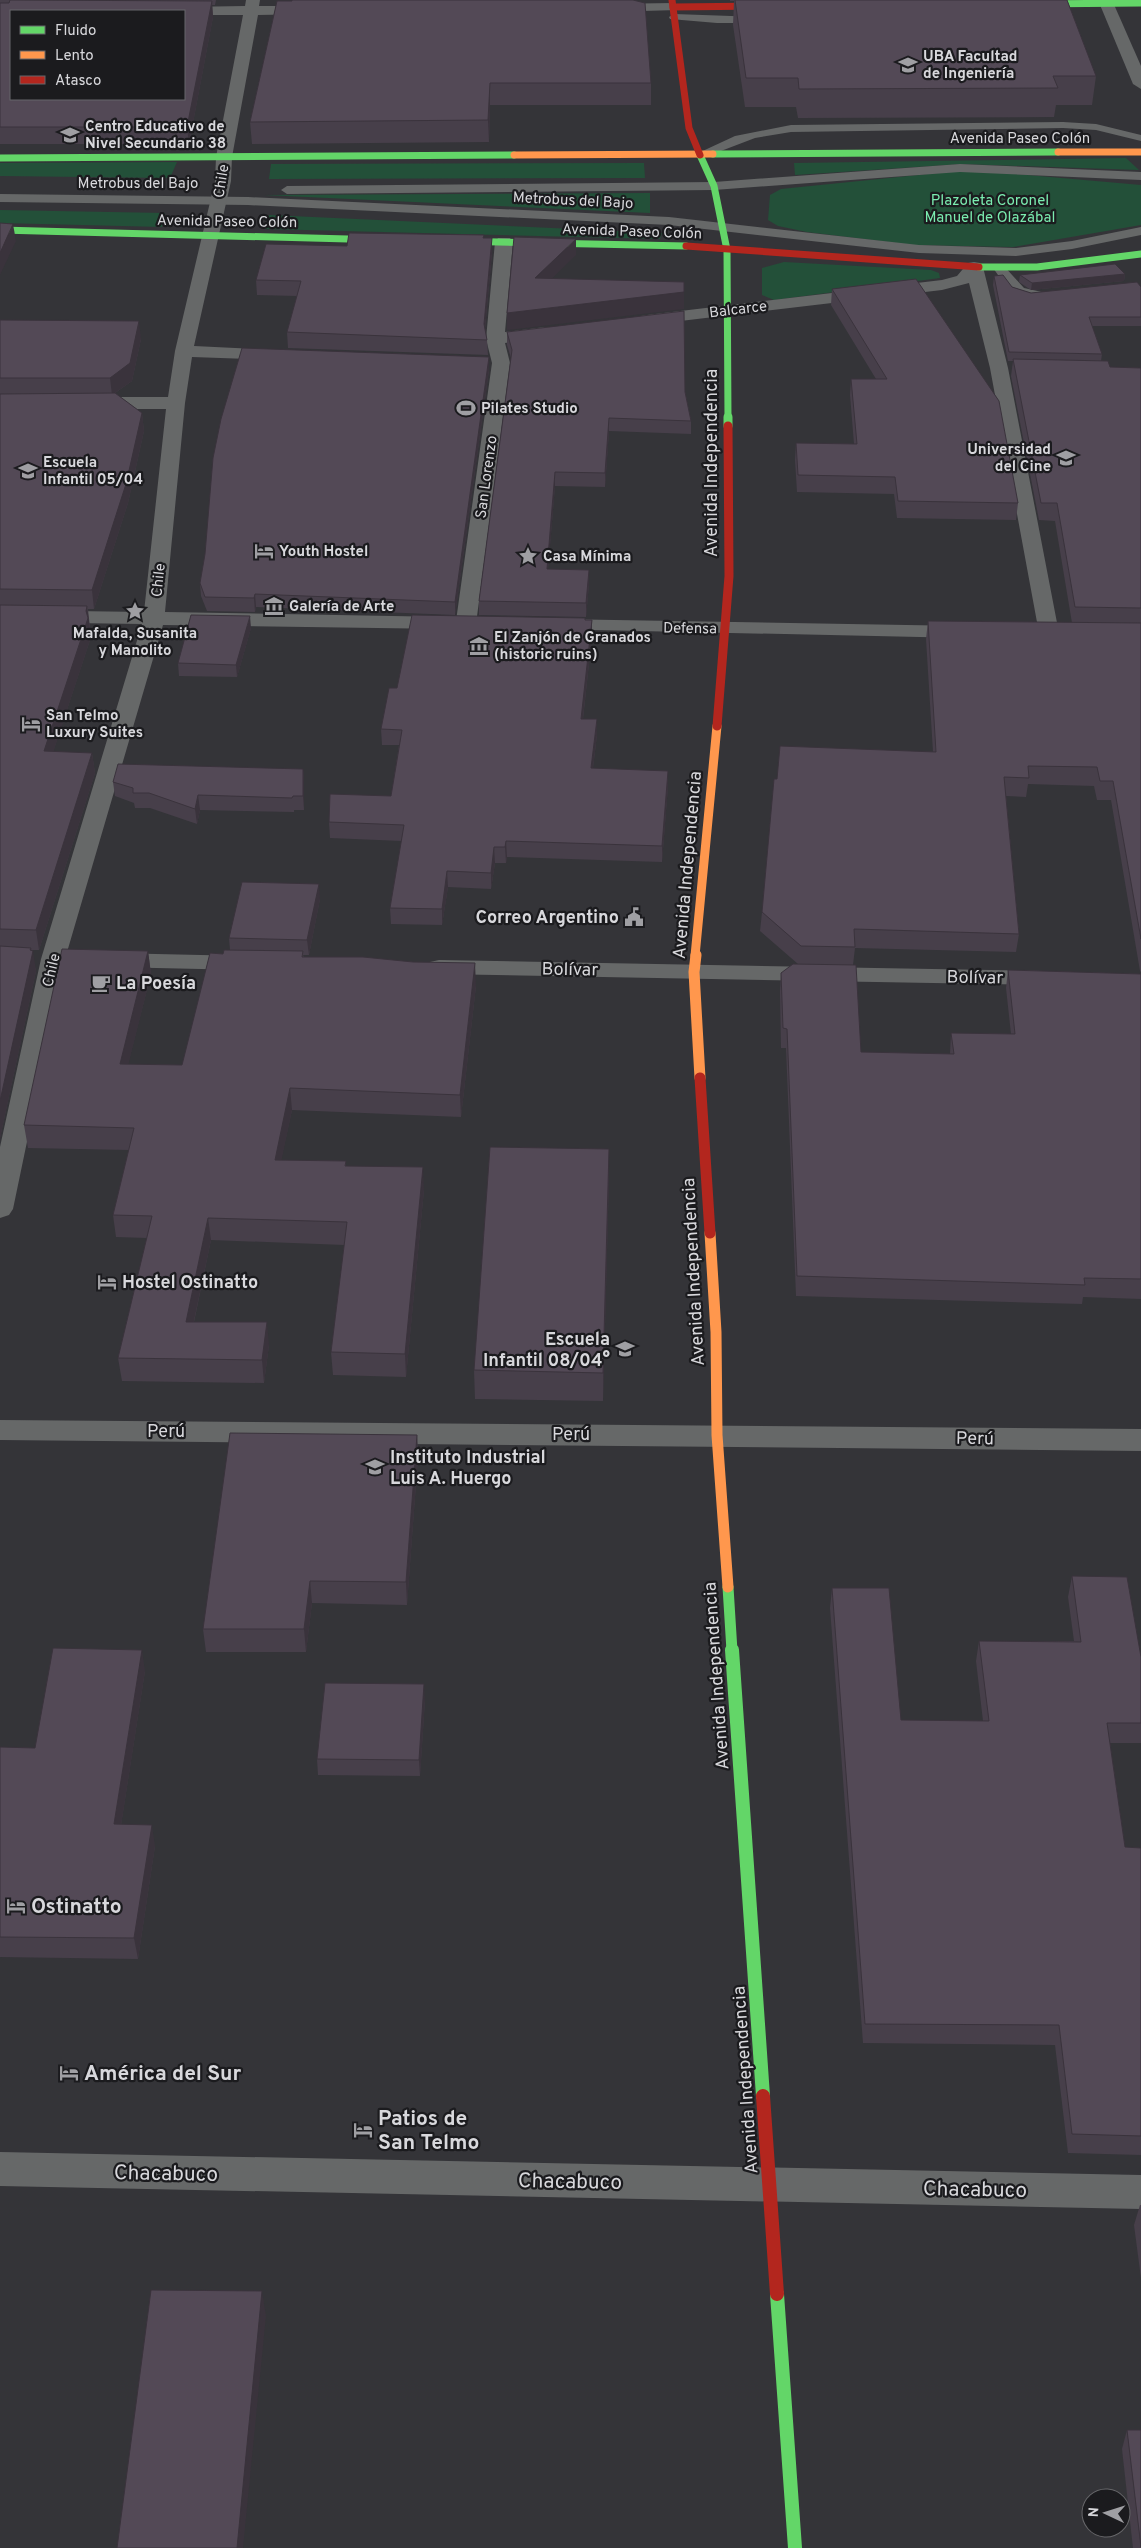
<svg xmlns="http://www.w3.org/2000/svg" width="1141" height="2548" font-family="Overpass,sans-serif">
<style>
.green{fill:#235039}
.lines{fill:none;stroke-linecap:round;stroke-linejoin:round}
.lane{fill:#666868;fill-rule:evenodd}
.street{fill:#666868;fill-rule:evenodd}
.fast-far3{stroke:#63d668;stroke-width:7}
.fast-far2{stroke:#63d668;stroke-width:9}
.fast-far1{stroke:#63d668;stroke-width:11}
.fast{stroke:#63d668;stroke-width:14}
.slow-far2{stroke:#ff974d;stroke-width:7}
.slow-far1{stroke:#ff974d;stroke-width:9}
.slow{stroke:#ff974d;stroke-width:11}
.jam-far3{stroke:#b3261e;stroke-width:7}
.jam-far2{stroke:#b3261e;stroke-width:9}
.jam-far1{stroke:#b3261e;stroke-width:11}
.jam{stroke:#b3261e;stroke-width:14}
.wall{fill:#473f4a}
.shaded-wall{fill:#3a333c}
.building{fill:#534956;stroke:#3a333c;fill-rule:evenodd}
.labels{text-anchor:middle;stroke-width:4.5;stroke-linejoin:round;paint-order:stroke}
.far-poi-label{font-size:15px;font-weight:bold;fill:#d8d8dc;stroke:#1b1b1e;text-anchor:start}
.far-street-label{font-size:15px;fill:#d8d8dc;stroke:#1b1b1e}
.far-park-label{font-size:15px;fill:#7becb0;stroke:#1b1b1e}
.street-label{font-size:18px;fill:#d8d8dc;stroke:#1b1b1e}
.poi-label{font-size:18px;font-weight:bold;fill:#d8d8dc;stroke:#1b1b1e;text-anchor:start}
.near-poi-label{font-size:21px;font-weight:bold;fill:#d8d8dc;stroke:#1b1b1e;text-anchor:start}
.near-street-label{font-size:21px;fill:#d8d8dc;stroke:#1b1b1e}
</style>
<rect width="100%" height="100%" fill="#343438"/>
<g class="green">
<polygon points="1126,158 1139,170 962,164 795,175 794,163"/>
<polygon points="177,162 170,178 0,176 0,163"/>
<polygon points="644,163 645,178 269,179 271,164"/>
<polygon points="948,172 992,172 1141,185 1141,225 1013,247 913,245 807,232 778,226 768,220 770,195 781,189"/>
<polygon points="650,193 650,213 264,195"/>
<polygon points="0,210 165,213 162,227 0,223"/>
<polygon points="269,215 662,233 660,239 265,229"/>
<polygon points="784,262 931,270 939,273 940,278 774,300 762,295 762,268"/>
</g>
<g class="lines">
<g class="lane">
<polygon points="674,14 760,17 765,20 760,23 717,23 670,19 669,17"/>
<polygon points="1063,122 1096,124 1141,135 1141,141 1096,130 1063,128 791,132 755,138 700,159 694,155 735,136 791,125"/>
<polygon points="960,164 1141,172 1141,180 960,172 714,190 287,194 281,190 287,186 714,182"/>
<polygon points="0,194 248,197 669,217 919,245 1016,248 1072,241 1141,227 1141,235 1072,249 1016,256 919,253 669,225 248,205 0,202"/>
<path d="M999 264 1003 265 1024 288 1042 292 1043 295 1042 298C1018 304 1005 285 993 268Z"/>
</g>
<g class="street">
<polygon points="246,0 260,0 259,6 312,6 319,10 312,14 258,15 232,157 231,181 194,346 277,350 283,351 286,355 283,359 277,360 192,357 185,403 165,612 447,617 456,621 492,363 486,339 495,242 498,238 510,238 513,242 505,332 545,327 551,328 554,332 551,336 545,337 505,343 510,363 476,624 473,628 466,630 459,628 456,625 447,629 163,625 65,959 13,1209 9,1215 0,1218 0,1147 41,959 142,624 0,622 0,610 144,612 166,409 91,409 84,407 82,403 84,399 91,397 168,397 175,351 215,181 216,157 243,15 184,15 184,11 177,11 184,7 245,6"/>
<polygon points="1098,0 1112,0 1141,66 1141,89 1133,84"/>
<polygon points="673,3 680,7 678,10 607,12 600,8 607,4"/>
<polygon points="974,262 980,263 983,267 1008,368 1059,633 1056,637 1049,639 1042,637 1039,633 990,368 969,283 942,290 647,325 641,324 638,320 641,316 647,315 942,280 957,276 968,263"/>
<polygon points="555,619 965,626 972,628 975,632 972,636 965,638 548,629 545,625 548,621"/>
<polygon points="111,953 246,956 255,958 258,963 255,968 246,970 111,967 102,965 99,960 102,955"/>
<polygon points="439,960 1043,971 1052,973 1055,978 1052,983 1043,985 439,974 430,972 427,967 430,962"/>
<polygon points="0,1420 1141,1429 1141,1451 0,1440"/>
<polygon points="0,2152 1141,2175 1141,2209 0,2186"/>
</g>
<g class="fast-far3">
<polyline points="1032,4 1141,3"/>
<polyline points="713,154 1058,152"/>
<polyline points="700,155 714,186 727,250 728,418"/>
<polyline points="0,158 514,155"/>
<polyline points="0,230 386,240"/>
<polyline points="454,241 686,246"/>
<polyline points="979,267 1037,267 1141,254"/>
</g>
<polyline class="fast-far2" points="728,417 728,426"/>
<polyline class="fast-far1" points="728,1587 732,1651"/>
<g class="fast">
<polyline points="732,1650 763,2096"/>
<polyline points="777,2294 795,2548"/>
</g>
<g class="slow-far2">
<polyline points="1058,152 1141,152"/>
<polyline points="514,155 713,154"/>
</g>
<polyline class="slow-far1" points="695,956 717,726"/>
<g class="slow">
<polyline points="696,955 694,972 700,1078"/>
<polyline points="710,1233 716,1332 717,1435 728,1587"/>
</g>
<g class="jam-far3">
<polyline points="672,0 689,128 700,155"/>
<polyline points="673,7 772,6"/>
<polyline points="686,246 979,267"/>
</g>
<polyline class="jam-far2" points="717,726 729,576 728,426"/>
<polyline class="jam-far1" points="700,1078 710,1233"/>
<polyline class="jam" points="763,2096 777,2294"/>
</g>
<g class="wall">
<polygon points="0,0 216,0 215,5 212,5 213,17 189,144 0,144"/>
<polygon points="730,0 1067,0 1096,76 1092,105 1056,105 1054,117 798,118 796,107 745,107 733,25 734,1 730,1"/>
<polygon points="277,1 651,83 651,105 490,105 489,142 252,144 250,122"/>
<polygon points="484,238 492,253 485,329 487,340 488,355 288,348 287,332 297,296 257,295 256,280 347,246"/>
<polygon points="1125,274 1124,281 1031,290 1019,282 1020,275"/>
<polygon points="994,276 1012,287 1031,293 1141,287 1141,326 1092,326 1102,354 1101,361 1110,367 1141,368 1141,972 1140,971 1111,800 1097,800 1094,786 1028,784 1026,797 1006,796 1019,934 1016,952 855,948 853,965 861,1052 950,1054 951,1033 1011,1034 1006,988 1008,970 1141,974 1141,1299 1083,1297 1082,1304 796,1296 786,1048 781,1048 780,992 781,973 798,964 760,931 762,912 777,779 933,752 926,639 928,621 1072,623 1055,521 1039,520 1011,376 1013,361 1008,361 993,285"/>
<polygon points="832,289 1018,503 1016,520 897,518 894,494 797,492 795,460 796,443 854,444 850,395 851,379 876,379 831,305"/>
<polygon points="0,320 141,339 132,381 115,393 142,413 144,431 128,503 94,609 88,609 91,637 53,752 92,753 95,773 39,950 31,950 36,971 0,1138"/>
<polygon points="507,332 685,392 691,421 691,434 609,431 605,487 555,486 548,569 589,570 589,584 586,617 479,615 479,601 511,358 507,345"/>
<polygon points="489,370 455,615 256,607 255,612 207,611 201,596 200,583"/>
<polygon points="585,620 592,620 592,636 583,719 597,719 597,735 593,768 668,786 662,862 507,857 506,863 495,863 491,889 448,887 442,925 391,924 390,908 402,841 330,838 329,822 391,796 399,745 382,745 381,729 397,688"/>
<polygon points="251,628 237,677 179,676 178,663"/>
<polygon points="303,769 304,783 304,810 294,810 294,812 200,810 197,824 150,808 135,808 134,803 115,796 113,782"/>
<polygon points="320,899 309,955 303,955 304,957 476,986 461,1117 292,1110 281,1160 346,1161 346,1166 424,1190 406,1377 333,1375 331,1352 345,1245 211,1240 194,1322 269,1345 264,1383 122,1381 118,1358 147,1238 116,1237 113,1215 129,1150 28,1148 24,1125 148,951 151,974 128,1064 182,1065 223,954 230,950 229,938"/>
<polygon points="609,1177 603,1401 475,1399 474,1370"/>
<polygon points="417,1435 418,1457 407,1605 312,1603 306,1652 206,1652 203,1629"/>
<polygon points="1072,1576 1141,1657 1141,1743 1110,1743 1125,1847 1141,1848 1141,2155 1068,2153 1055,2045 863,2043 830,1608 832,1588 901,1720 983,1721 976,1661 979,1641 1074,1641 1068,1597"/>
<polygon points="145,1671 121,1825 155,1846 138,1959 0,1957 0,1747 35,1748"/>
<polygon points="425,1700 420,1776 318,1775 317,1759"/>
<polygon points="1140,2205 1141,2205 1141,2278 1134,2225"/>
<polygon points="1127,2430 1141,2548 1133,2548 1122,2449"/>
</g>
<g class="shaded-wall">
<polygon points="212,1 213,17 189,144 187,127"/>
<polygon points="490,83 490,105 489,142 488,120"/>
<polygon points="13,224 16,241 0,275 0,253"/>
<polygon points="492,238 492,253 484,339 484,324"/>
<polygon points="576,239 576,255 535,295 535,278"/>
<polygon points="1125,274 1124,281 1031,290 1032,283"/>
<polygon points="684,292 684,309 507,330 507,313"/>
<polygon points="139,321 141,339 132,381 112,395 110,378"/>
<polygon points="489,357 489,370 455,615 455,602"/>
<polygon points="142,413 144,431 128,503 94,609 92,590"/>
<polygon points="609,418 609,431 605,487 605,473"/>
<polygon points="555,472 555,486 547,583 547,569"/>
<polygon points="589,570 589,584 586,617 586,603"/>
<polygon points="255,594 256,607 255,612 254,598"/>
<polygon points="87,606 91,637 47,771 44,751"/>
<polygon points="250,616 251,628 237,677 236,665"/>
<polygon points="592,620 592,636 581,735 581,719"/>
<polygon points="597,719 597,735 591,784 591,768"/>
<polygon points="92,753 95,773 39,950 36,930"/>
<polygon points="303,769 304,783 304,810 303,796"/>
<polygon points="668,771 668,786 662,862 662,846"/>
<polygon points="198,795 200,810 197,824 195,809"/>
<polygon points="506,841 507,857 506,863 505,847"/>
<polygon points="494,847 495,863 491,889 491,873"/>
<polygon points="447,871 448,887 442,925 442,909"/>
<polygon points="319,884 320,899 309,955 307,940"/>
<polygon points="31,948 32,955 33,951 36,971 0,1138 0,1101"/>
<polygon points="148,951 151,974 123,1086 120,1064"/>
<polygon points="475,963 476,986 461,1117 460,1095"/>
<polygon points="290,1088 292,1110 277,1182 275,1160"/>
<polygon points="609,1149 609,1177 603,1401 603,1373"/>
<polygon points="423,1167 424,1190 406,1377 405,1354"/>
<polygon points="208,1218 211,1240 189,1344 186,1322"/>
<polygon points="267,1322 269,1345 264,1383 262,1360"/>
<polygon points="417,1435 418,1457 407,1605 406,1582"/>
<polygon points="310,1581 312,1603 306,1652 304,1629"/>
<polygon points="142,1650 145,1671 118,1845 114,1824"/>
<polygon points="424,1684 425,1700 420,1776 419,1760"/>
<polygon points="152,1825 155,1846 138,1959 134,1938"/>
<polygon points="262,2291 266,2316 243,2548 237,2548"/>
</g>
<g class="building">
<path d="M10 0 212 1 187 127H0V3H9ZM11 11H184V99H11Z"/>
<polygon points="292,0 633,0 645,3 651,83 490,83 488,120 250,122 277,1 292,1"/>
<polygon points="735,0 1067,0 1096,76 1053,76 1058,88 799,89 798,78 746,78"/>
<polygon points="0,223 13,224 0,253"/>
<polygon points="349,233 484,235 483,238 492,238 484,324 487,340 287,332 301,281 256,280 266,244 347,246"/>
<polygon points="514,237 576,239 535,278 684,282 684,292 507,313"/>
<polygon points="1115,264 1125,274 1032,283 1020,275"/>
<polygon points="1003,275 1012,287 1031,293 1137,282 1141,287 1141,317 1089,317 1102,354 1009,352 994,276"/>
<polygon points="916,279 999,401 1018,503 898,501 895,477 798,475 796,443 857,444 851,379 887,379 832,289"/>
<polygon points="684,311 685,392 691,421 609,418 605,473 555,472 547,569 589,570 586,603 479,601 512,350 507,332"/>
<polygon points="0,320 139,321 130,363 110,378 0,378"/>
<polygon points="242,348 489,357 455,602 255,594 254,598 205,597 200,583 205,554 213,458 221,419"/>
<polygon points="1013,359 1108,361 1110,367 1141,368 1141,608 1075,607 1057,503 1041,503"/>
<polygon points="115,393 142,413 126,484 92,590 0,589 0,394"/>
<polygon points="0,605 87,606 86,611 88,618 44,751 92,753 36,930 0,929"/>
<polygon points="191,615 250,616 236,665 178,663"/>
<polygon points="412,615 585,618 585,620 592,620 581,719 597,719 591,768 668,771 662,846 506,841 505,847 494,847 491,873 447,871 442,909 390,908 404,825 329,822 330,794 391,796 402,730 381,729 389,688 397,688"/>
<polygon points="928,621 1141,623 1141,939 1113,781 1100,781 1097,767 1028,766 1029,778 1004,777 1019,934 854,929 855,947 801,946 762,912 774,779 777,779 780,746 936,752"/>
<polygon points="118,764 303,769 303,796 293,796 292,798 198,795 195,809 149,793 133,793 133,788 113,782"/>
<polygon points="242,882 319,884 307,940 229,938"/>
<polygon points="0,946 31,948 30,950 33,951 0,1101"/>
<polygon points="62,949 148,951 120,1064 182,1065 210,953 223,954 224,950 303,951 302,957 363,957 413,962 475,963 460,1095 290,1088 275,1160 346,1161 345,1166 423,1167 405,1354 331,1352 347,1222 208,1218 186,1322 267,1322 262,1360 118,1358 152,1216 113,1215 134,1128 24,1125"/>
<polygon points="793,964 856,965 861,1052 954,1054 951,1033 1015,1034 1008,970 1141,974 1141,1279 1084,1278 1085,1285 797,1276 787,1029 783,1028 781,973"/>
<polygon points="490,1147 609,1149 603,1373 474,1370"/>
<polygon points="230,1433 417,1435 406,1582 310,1581 304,1629 203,1629"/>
<polygon points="1072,1576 1127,1577 1141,1657 1141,1723 1107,1723 1125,1847 1141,1848 1141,2136 1072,2134 1059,2025 865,2024 832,1588 889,1588 901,1720 989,1721 979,1641 1081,1642"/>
<polygon points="53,1648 142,1650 114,1824 152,1825 134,1938 0,1937 0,1747 35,1748"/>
<polygon points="325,1683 424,1684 419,1760 317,1759"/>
<polygon points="151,2290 262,2291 237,2548 117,2548"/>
<polygon points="1127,2430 1141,2430 1141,2547"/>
</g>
<defs>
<g id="university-bare" transform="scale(1.5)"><path d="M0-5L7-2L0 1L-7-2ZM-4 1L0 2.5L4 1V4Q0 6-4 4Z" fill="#9f9fa3" stroke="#1b1b1e" stroke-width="2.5" paint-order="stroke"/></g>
<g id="school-bare" transform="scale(1.5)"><path d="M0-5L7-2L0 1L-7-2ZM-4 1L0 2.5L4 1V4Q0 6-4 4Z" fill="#9f9fa3" stroke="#1b1b1e" stroke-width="2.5" paint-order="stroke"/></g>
<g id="stadium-bare" transform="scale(1.5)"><path d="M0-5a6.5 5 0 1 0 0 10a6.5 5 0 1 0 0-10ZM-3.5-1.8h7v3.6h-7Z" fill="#9f9fa3" stroke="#1b1b1e" stroke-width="2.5" paint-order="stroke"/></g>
<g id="hotel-bare" transform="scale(1.5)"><path d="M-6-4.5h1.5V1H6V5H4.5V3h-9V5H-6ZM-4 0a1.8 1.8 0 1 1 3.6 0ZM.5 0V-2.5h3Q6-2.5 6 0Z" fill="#9f9fa3" stroke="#1b1b1e" stroke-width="2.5" paint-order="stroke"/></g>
<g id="sight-bare" transform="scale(1.5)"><path d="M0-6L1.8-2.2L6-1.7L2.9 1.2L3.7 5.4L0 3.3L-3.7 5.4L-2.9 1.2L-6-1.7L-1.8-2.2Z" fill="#9f9fa3" stroke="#1b1b1e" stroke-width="2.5" paint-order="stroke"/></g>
<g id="museum-bare" transform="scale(1.5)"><path d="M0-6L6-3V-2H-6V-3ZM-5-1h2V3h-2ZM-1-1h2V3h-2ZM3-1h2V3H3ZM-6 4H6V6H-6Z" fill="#9f9fa3" stroke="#1b1b1e" stroke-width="2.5" paint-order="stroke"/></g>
<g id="civic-bare" transform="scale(1.5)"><path d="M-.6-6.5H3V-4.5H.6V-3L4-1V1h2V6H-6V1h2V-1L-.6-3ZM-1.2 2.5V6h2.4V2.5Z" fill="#9f9fa3" stroke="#1b1b1e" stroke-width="2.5" paint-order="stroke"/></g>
<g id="cafe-bare" transform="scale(1.5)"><path d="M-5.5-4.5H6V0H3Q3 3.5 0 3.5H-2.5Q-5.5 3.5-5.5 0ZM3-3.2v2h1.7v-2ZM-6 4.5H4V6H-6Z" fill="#9f9fa3" stroke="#1b1b1e" stroke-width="2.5" paint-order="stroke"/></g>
</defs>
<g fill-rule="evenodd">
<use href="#university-bare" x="908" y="65"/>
<use href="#school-bare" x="70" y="135"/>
<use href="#stadium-bare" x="466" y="408"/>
<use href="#university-bare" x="1066" y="458"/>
<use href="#school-bare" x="28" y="471"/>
<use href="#hotel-bare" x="264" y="551"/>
<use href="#sight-bare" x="528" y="556"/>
<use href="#museum-bare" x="274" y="606"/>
<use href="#sight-bare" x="135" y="611"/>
<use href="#museum-bare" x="479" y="646"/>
<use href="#hotel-bare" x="31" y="724"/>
<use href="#civic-bare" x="634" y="917"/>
<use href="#cafe-bare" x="101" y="983"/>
<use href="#hotel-bare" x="107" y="1282"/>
<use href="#school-bare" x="625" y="1349"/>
<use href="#school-bare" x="375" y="1467"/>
<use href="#hotel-bare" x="16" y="1906"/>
<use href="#hotel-bare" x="69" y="2073"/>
<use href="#hotel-bare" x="363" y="2130"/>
</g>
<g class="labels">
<g class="far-poi-label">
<text x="923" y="61">UBA Facultad<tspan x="923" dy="17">de Ingeniería</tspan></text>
<text x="85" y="131">Centro Educativo de<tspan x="85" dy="17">Nivel Secundario 38</tspan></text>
<text x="481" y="413">Pilates Studio</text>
<text x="1051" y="454" text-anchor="end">Universidad<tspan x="1051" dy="17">del Cine</tspan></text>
<text x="43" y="467">Escuela<tspan x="43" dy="17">Infantil 05/04</tspan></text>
<text x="279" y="556">Youth Hostel</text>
<text x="543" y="561">Casa Mínima</text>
<text x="289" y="611">Galería de Arte</text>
<text x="135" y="638" text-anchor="middle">Mafalda, Susanita<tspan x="135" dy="17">y Manolito</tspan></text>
<text x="494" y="642">El Zanjón de Granados<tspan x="494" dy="17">(historic ruins)</tspan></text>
<text x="46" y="720">San Telmo<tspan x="46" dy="17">Luxury Suites</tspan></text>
</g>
<g class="far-street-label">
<text x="1020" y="143">Avenida Paseo Colón</text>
<text transform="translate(221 181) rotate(-81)" y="5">Chile</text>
<text x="138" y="188">Metrobus del Bajo</text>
<text transform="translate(573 200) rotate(3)" y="5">Metrobus del Bajo</text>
<text transform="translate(227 221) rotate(1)" y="5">Avenida Paseo Colón</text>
<text transform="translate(632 231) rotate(2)" y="5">Avenida Paseo Colón</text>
<text transform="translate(738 309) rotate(-7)" y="5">Balcarce</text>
<text transform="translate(486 477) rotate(-82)" y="5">San Lorenzo</text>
<text transform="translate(158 580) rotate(-84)" y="5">Chile</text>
<text transform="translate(690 628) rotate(1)" y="5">Defensa</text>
<text transform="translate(51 970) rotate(-77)" y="5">Chile</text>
</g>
<g class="far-park-label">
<text x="990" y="205">Plazoleta Coronel<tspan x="990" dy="17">Manuel de Olazábal</tspan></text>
</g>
<g class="street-label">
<text transform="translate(711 463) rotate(-90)" y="6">Avenida Independencia</text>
<text transform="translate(687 865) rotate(-85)" y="6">Avenida Independencia</text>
<text transform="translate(570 969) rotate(1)" y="6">Bolívar</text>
<text transform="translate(975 977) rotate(1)" y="6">Bolívar</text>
<text transform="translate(693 1272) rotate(-93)" y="6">Avenida Independencia</text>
<text x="166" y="1437">Perú</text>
<text x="571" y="1440">Perú</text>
<text transform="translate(975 1438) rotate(1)" y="6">Perú</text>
<text transform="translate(716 1676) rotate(-94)" y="6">Avenida Independencia</text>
<text transform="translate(745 2080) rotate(-94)" y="6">Avenida Independencia</text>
</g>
<g class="poi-label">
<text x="619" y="923" text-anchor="end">Correo Argentino</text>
<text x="116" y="989">La Poesía</text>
<text x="122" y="1288">Hostel Ostinatto</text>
<text x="610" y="1345" text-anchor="end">Escuela<tspan x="610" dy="21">Infantil 08/04°</tspan></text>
<text x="390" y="1463">Instituto Industrial<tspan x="390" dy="21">Luis A. Huergo</tspan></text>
</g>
<g class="near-poi-label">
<text x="31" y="1913">Ostinatto</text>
<text x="84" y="2080">América del Sur</text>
<text x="378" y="2125">Patios de<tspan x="378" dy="24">San Telmo</tspan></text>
</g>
<g class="near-street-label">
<text transform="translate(166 2173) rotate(1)" y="7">Chacabuco</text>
<text transform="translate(570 2181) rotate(1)" y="7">Chacabuco</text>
<text transform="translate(975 2189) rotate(1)" y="7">Chacabuco</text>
</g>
</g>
<rect x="10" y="10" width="175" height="90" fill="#1b1b1e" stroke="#67676a"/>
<rect x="20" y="26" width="25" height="8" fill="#63d668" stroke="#67676a"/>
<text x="55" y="35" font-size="15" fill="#d8d8dc">Fluido</text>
<rect x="20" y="51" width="25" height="8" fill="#ff974d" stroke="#67676a"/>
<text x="55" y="60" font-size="15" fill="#d8d8dc">Lento</text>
<rect x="20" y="76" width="25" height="8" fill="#b3261e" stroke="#67676a"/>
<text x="55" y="85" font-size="15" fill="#d8d8dc">Atasco</text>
<g transform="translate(1106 2513) rotate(274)"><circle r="24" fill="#1b1b1e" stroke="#67676a"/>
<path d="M0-4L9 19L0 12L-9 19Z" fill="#9f9fa3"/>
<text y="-8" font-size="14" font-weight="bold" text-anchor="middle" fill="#d8d8dc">N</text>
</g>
</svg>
